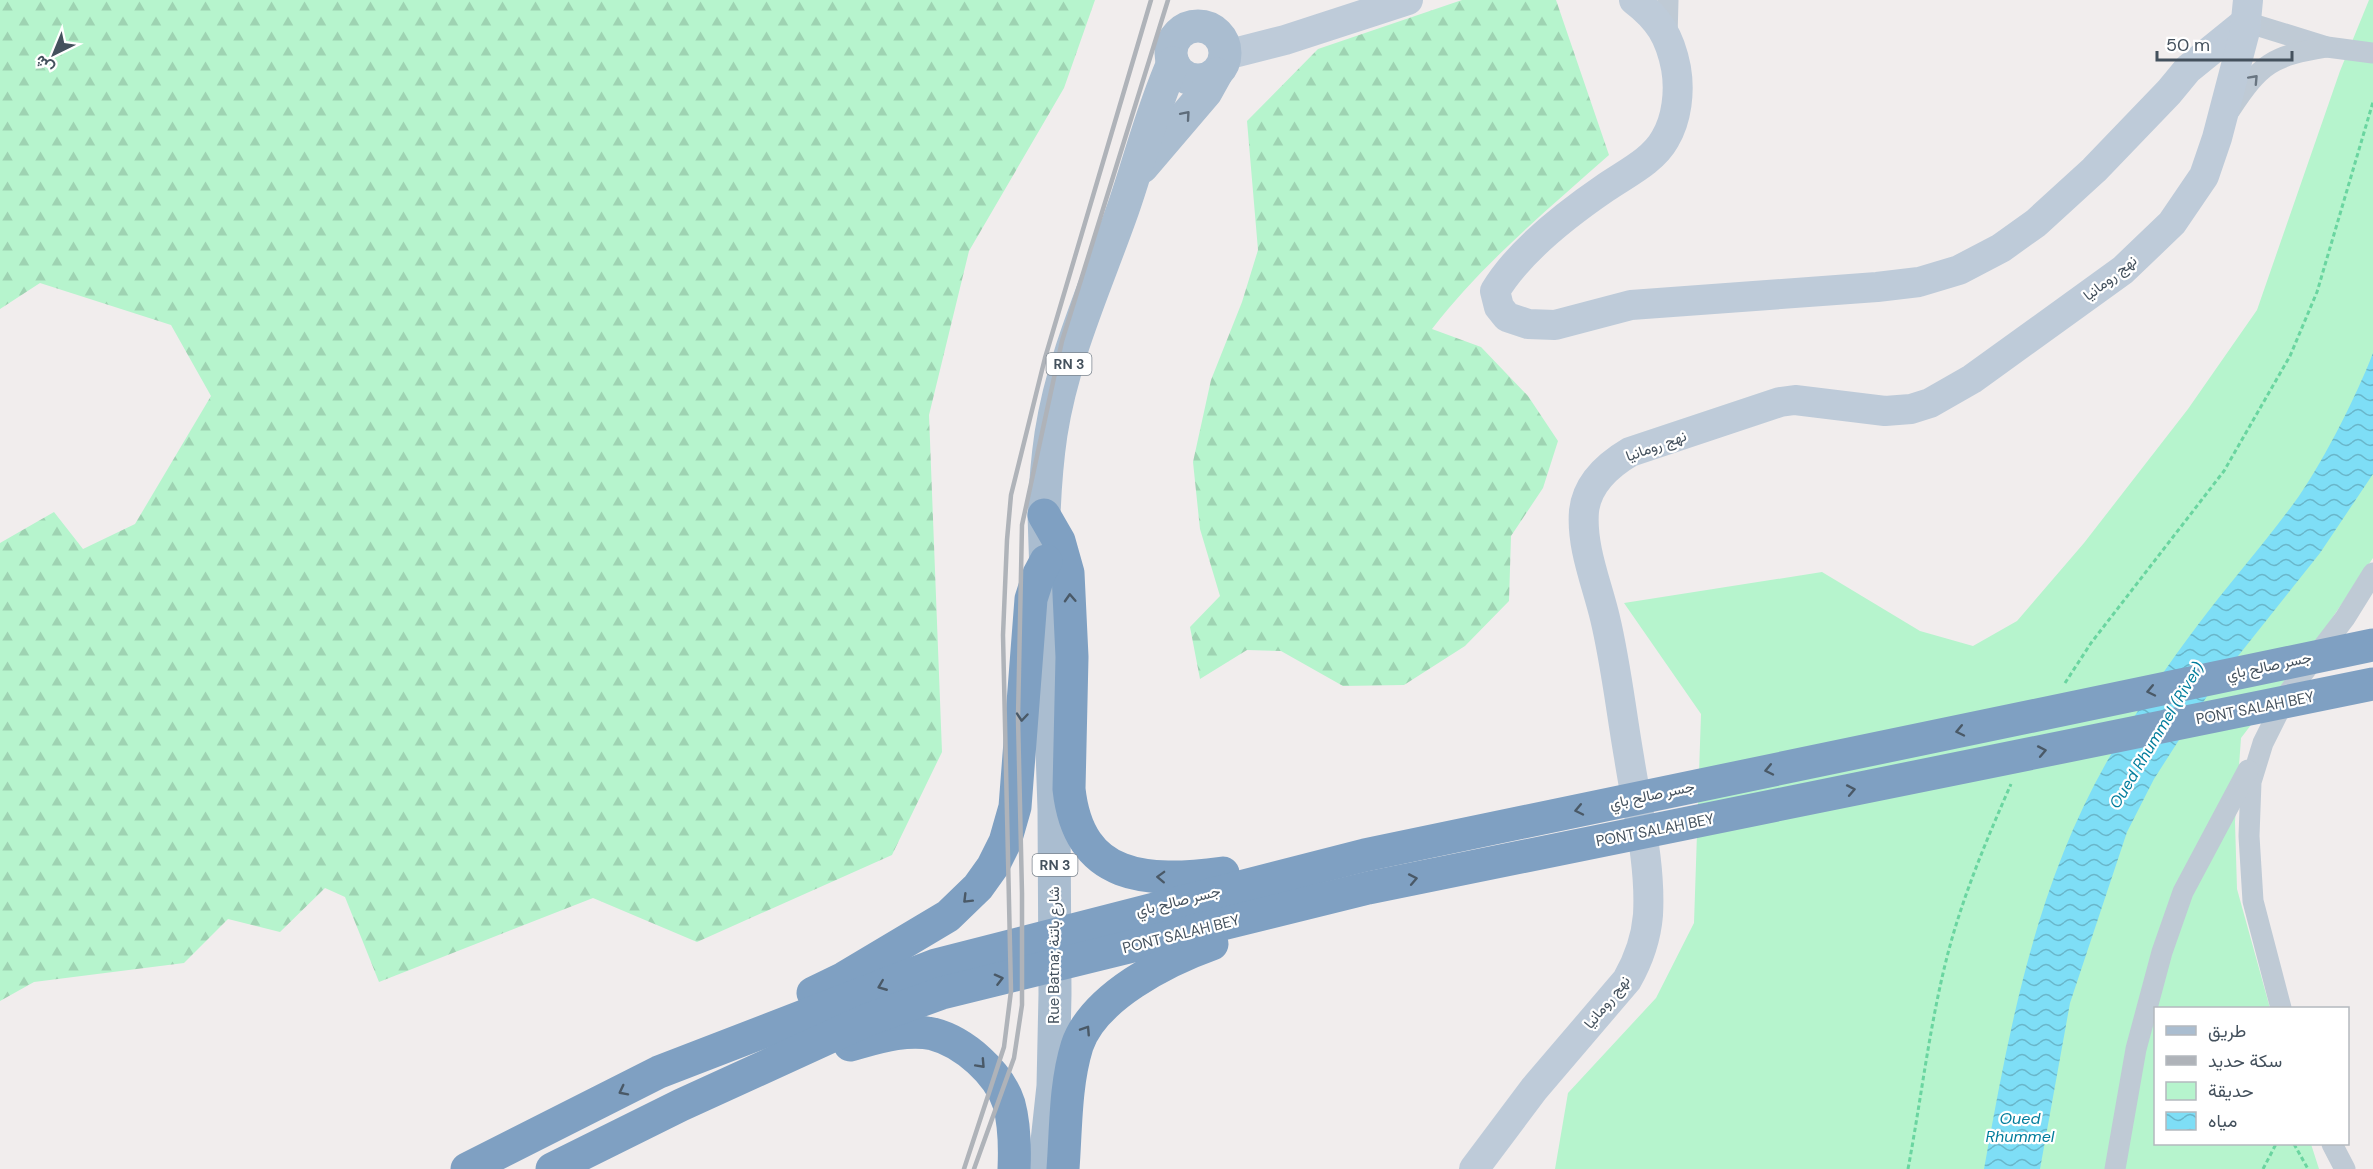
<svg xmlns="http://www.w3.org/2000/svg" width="2373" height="1169" font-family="'DM Sans',Vazirmatn,sans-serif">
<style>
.forest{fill:url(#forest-firs)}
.park{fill:#b6f4cd}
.water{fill:url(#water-waves)}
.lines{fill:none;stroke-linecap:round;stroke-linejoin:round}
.path{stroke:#6ad5a0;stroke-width:3;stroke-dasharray:4.5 3;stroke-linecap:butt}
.street{stroke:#bfcad5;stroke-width:21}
.secondary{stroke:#becbd9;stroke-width:30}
.primary{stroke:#aabdd0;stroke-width:33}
.highway{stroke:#7fa0c2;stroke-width:33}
.rail{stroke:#afb3b9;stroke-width:4.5}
.oneway{stroke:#697581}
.oneway2{stroke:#5e6c7a}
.oneway3{stroke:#4a5967}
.labels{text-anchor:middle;stroke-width:4.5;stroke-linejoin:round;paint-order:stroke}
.shield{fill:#fff;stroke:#7c858e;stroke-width:1.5}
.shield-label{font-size:14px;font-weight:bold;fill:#44515d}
.street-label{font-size:15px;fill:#44515d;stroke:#fff}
.water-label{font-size:16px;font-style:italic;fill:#037d9c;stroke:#fff}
</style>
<defs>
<pattern id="forest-firs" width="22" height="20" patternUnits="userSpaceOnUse" patternTransform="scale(1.5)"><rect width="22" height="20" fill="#b6f4cd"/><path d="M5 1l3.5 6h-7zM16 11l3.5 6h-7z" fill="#9ed3b2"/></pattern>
<pattern id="water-waves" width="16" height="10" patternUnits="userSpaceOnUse" patternTransform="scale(1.5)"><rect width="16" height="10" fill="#7edef6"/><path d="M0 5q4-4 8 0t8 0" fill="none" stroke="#69b6ca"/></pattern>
</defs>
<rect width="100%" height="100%" fill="#f1eded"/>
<g class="forest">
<polygon points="0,0 1095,0 1064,88 969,251 929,415 942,752 892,855 697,942 593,898 379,982 345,897 325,888 280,932 228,919 184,963 34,982 0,1001 0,543 54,512 83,549 135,524 211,396 171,325 40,283 0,309"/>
<path d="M1462 0H1556L1609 155C1547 210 1483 263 1432 329L1481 347 1528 396 1558 441 1543 488 1511 536 1509 601 1465 646 1404 685 1343 686 1281 651 1247 650 1200 679 1190 627 1220 596 1200 529 1193 462 1211 380 1242 302 1258 250 1247 121 1318 49Z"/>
</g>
<polygon class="park" points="2369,0 2373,0 2373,558 2326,627 2241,738 2235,822 2237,889 2270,1008 2156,1008 2156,1144 2311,1144 2319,1169 1555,1169 1568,1093 1656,998 1694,923 1701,714 1624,603 1822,572 1920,631 1973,646 2017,621 2084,543 2188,409 2257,310 2340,71"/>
<path class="water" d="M2373 353V474L2320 553 2211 690 2154 779 2127 832 2070 1003 2040 1169H1984C2011 1019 2038 873 2119 741 2143 702 2169 663 2197 626 2230 582 2267 541 2299 496 2326 456 2356 397 2373 353Z"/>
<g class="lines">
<g class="path">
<polyline points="2065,683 2091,643 2224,471 2290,356 2317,292 2373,102"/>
<polyline points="2294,1144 2308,1169"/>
<path d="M1908 1169C1921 1100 1929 1029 1946 961 1961 900 1986 841 2011 784"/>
<polyline points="2263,1169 2276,1144"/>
</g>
<g class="street">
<polyline points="2246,22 2327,47 2373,53"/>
<polyline points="1667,38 1668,0"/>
<path d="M2230 110C2261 63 2272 56 2327 47"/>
<polyline points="2281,1008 2253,901 2249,836 2251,782 2263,743 2288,693 2345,618 2373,573"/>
<polyline points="2332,1144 2345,1169"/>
<polyline points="2115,1169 2136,1049 2162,952 2183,892 2248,770"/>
</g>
<g class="secondary">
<path d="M1634 0C1659 19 1670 37 1676 68 1680 91 1677 119 1665 139 1653 161 1625 174 1605 188 1567 214 1519 251 1495 291L1499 307 1507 317 1528 324 1555 325 1631 305 1877 287 1919 282 1959 270 2001 248 2036 223 2094 170 2169 92 2188 69 2246 22"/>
<polyline points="1226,55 1285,40 1408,0"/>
<path d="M1474 1169 1534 1089 1627 980C1639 959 1646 939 1648 915 1651 863 1637 809 1629 757 1621 711 1616 664 1605 618 1597 584 1581 547 1584 511 1587 484 1608 465 1630 452L1780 402 1795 400 1885 411 1911 409 1930 403 1972 379 2123 270 2172 223 2204 176 2217 138 2245 31 2248 0"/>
</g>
<g class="primary">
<circle cx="1198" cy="53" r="27"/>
<polyline points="1142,167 1206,92 1216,74"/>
<path d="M1044 1169 1053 1086 1055 994 1054 809 1044 515C1045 488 1047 461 1051 434 1063 356 1097 283 1123 209 1140 160 1152 110 1173 63"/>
</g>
<g class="highway">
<path d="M1044 515 1059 541 1068 573 1072 657 1069 789C1079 881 1147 883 1223 873"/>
<polyline points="813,993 844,978 948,916 978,887 993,866 1005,842 1015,807 1031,599 1039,574 1046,561"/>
<path d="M850 1045C876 1038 906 1028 933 1034 964 1042 999 1073 1009 1104 1015 1126 1015 1147 1014 1169"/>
<polyline points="467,1169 659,1072 936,965 1365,855 2373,645"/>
<polyline points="552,1169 681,1105 867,1020 942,993 1368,888 2373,684"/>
<path d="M1063 1169C1066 1129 1065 1085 1077 1046 1093 997 1167 960 1212 944"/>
</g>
<g class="rail">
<polyline points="964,1169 1004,1047 1011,991 1003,635 1007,540 1011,495 1045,358 1151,0"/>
<polyline points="974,1169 1014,1058 1022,1005 1022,893 1018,718 1022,525 1062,341 1168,0"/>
</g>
</g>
<defs><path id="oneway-chevron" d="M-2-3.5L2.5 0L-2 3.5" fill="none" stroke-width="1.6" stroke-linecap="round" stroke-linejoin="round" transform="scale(1.5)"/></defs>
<use class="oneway" href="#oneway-chevron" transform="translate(2254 79) rotate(-47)"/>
<use class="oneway2" href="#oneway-chevron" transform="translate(1186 115) rotate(-49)"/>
<g class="oneway3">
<use href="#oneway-chevron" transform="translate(1070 598) rotate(-93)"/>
<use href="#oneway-chevron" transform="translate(2151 691) rotate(168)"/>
<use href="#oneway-chevron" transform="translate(1022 717) rotate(95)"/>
<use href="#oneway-chevron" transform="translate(1960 731) rotate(168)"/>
<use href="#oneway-chevron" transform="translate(2042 751) rotate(-11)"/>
<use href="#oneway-chevron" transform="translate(1769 770) rotate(168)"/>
<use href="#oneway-chevron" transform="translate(1851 790) rotate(-11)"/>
<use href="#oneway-chevron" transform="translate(1579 810) rotate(168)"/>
<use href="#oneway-chevron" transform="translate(1161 877) rotate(-178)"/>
<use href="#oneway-chevron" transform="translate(1413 879) rotate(-11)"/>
<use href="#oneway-chevron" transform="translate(967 899) rotate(135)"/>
<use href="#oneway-chevron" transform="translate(999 979) rotate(-14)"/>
<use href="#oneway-chevron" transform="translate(882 986) rotate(158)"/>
<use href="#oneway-chevron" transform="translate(1086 1030) rotate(-57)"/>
<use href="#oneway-chevron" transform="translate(981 1064) rotate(47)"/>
<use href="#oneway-chevron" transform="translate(623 1091) rotate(153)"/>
</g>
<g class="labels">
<g class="shield">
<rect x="1046.5" y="353" width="45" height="22" rx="4.5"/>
<rect x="1032.5" y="854" width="45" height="22" rx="4.5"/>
</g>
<g class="shield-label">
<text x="1069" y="369">RN 3</text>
<text x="1055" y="870">RN 3</text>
</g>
<g class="street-label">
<text transform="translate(2110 278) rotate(-38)" y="5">نهج رومانيا</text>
<text transform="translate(1656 446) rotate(-20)" y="5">نهج رومانيا</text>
<text transform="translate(2269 666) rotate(-12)" y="5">جسر صالح باي</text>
<text transform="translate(2255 708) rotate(-11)" y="5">PONT SALAH BEY</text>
<text transform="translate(1652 795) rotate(-12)" y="5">جسر صالح باي</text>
<text transform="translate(1655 830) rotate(-11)" y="5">PONT SALAH BEY</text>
<text transform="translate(1178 901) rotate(-14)" y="5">جسر صالح باي</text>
<text transform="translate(1181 934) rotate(-14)" y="5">PONT SALAH BEY</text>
<text transform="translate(1054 955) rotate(-90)" y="5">Rue Batna; شارع باتنة</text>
<text transform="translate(1607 1002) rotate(-51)" y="5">نهج رومانيا</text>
</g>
<g class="water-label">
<text transform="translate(2156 735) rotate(-59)" y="6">Oued Rhummel (River)</text>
<text x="2020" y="1124">Oued<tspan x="2020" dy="18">Rhummel</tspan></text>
</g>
</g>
<rect x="2154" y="1007" width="195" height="138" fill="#ffffff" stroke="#b4b9be" stroke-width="1.5"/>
<rect x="2166" y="1026" width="30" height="9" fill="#aabdd0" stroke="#b4b9be" stroke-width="1.5"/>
<text x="2208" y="1037" font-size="18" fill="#44515d">طريق</text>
<rect x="2166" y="1056" width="30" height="9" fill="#afb3b9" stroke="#b4b9be" stroke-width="1.5"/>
<text x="2208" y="1067" font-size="18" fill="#44515d">سكة حديد</text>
<rect x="2166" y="1082" width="30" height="18" fill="#b6f4cd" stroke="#b4b9be" stroke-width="1.5"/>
<text x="2208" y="1097" font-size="18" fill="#44515d">حديقة</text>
<rect x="2166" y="1112" width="30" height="18" fill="url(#water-waves)" stroke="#b4b9be" stroke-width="1.5"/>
<text x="2208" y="1127" font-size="18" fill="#44515d">مياه</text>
<g transform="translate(54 54) rotate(223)" stroke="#ffffff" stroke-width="4.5" paint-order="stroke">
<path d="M0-4.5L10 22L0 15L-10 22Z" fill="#44515d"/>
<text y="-9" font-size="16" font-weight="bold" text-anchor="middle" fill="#44515d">ش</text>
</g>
<path d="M2157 51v9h135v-9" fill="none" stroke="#44515d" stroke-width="3"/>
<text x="2166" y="51" font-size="18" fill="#44515d" stroke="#ffffff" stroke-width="4.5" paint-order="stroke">50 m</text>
</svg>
